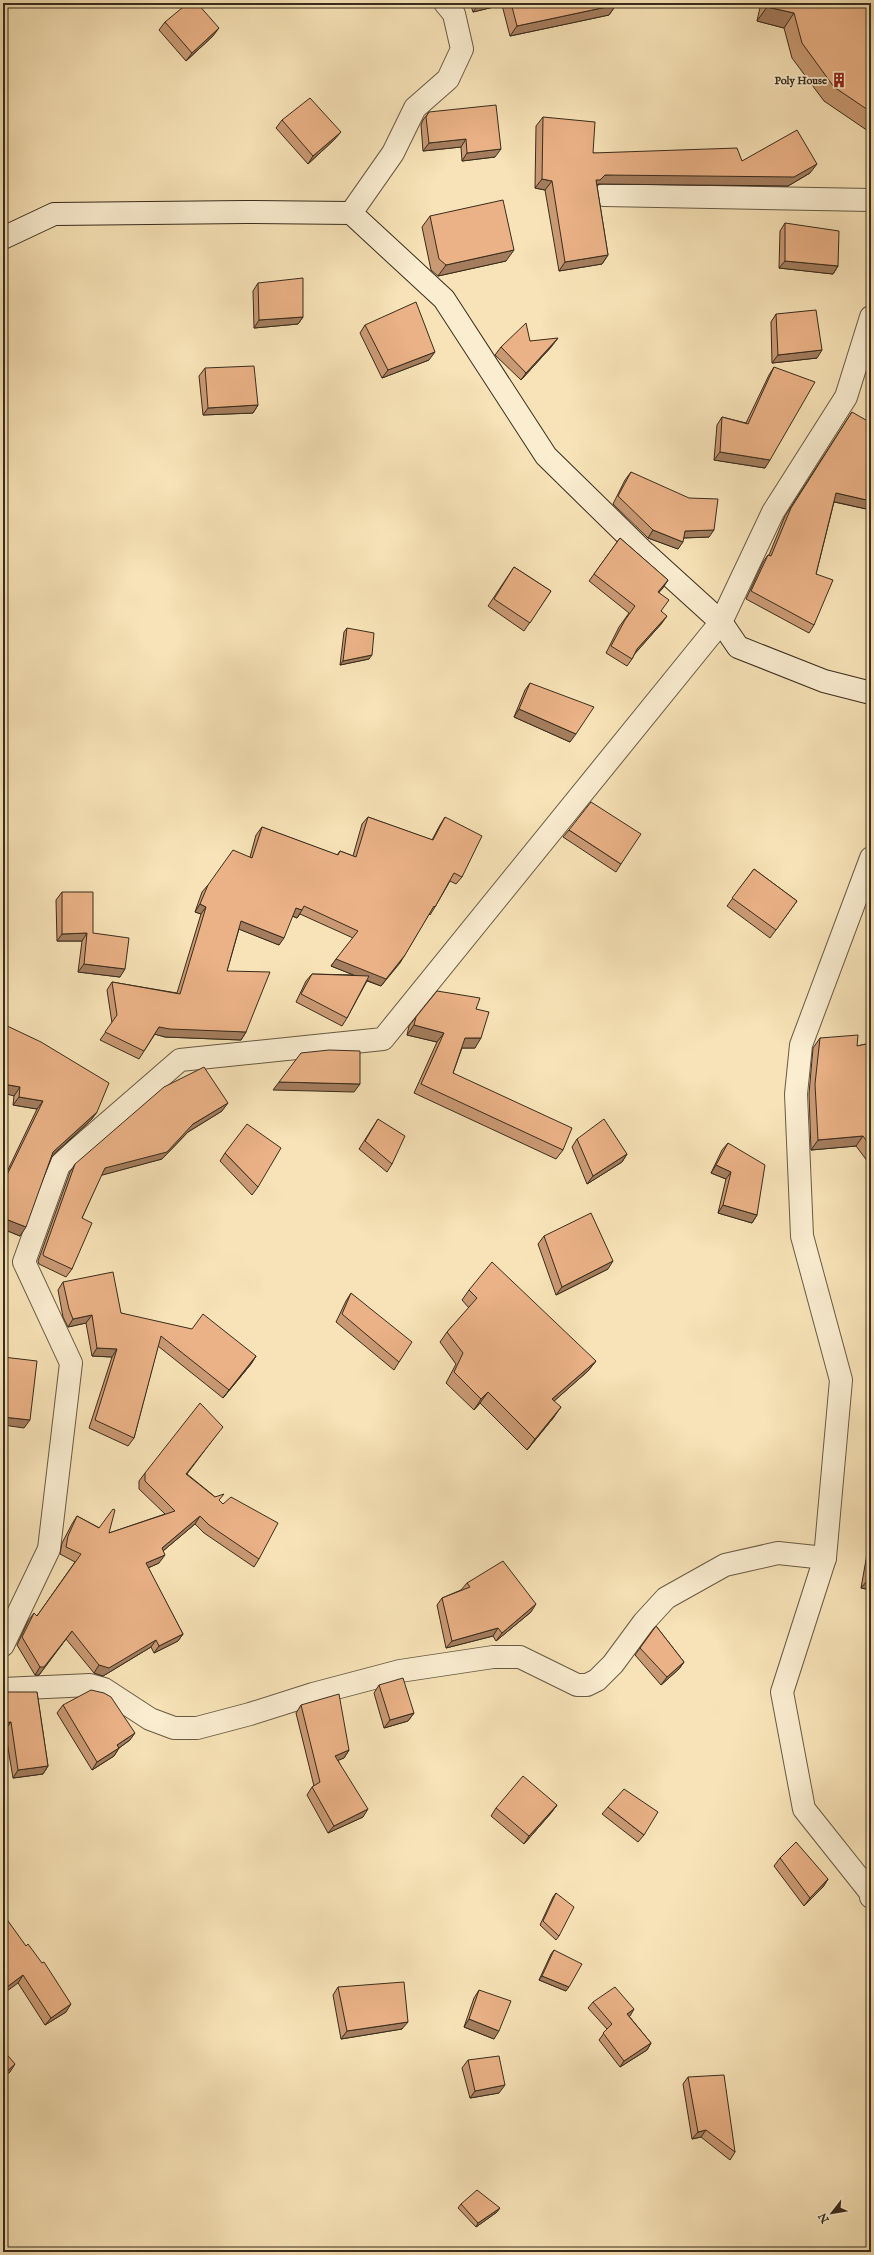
<svg xmlns="http://www.w3.org/2000/svg" width="874" height="2255" font-family="'IM FELL English',serif">
<style>
.lines{fill:none;stroke-linecap:round;stroke-linejoin:round}
.street-casing{stroke:#685a44;stroke-width:24}
.secondary-casing{stroke:#392c1d;stroke-width:24}
.street{stroke:#faedd0;stroke-width:22}
.secondary{stroke:#faedd0;stroke-width:22}
.wall{fill:#c99973;stroke:#392c1d}
.shaded-wall{fill:#a47d5e;stroke:#392c1d}
.building{fill:#eab286;stroke:#392c1d}
.labels{text-anchor:middle;stroke-width:3.5;stroke-linejoin:round;paint-order:stroke}
.poi-label{font-size:11px;font-weight:bold;fill:#392c1d;stroke:#faedd0;text-anchor:end}
</style>
<rect width="100%" height="100%" fill="#f7e3b7"/>
<filter id="stains"><feTurbulence type="fractalNoise" baseFrequency=".005" numOctaves="4"/><feColorMatrix values="0 0 0 0 .2 0 0 0 0 .09 0 0 0 0 .02 0 0 0 .5 -.17"/></filter>
<radialGradient id="worn" r=".72"><stop offset=".6" stop-color="#630" stop-opacity="0"/><stop offset="1" stop-color="#630" stop-opacity=".3"/></radialGradient>
<g class="lines">
<g class="street-casing">
<g id="street">
<polyline points="604,195 871,200"/>
<polyline points="351,213 393,153 415,108 448,79 462,49 454,14 445,3"/>
<polyline points="871,858 801,1045 796,1094 802,1236 841,1380 825,1558 782,1692 804,1809 870,1892 871,1897"/>
<polyline points="3,1645 49,1549 71,1363 24,1262 59,1165 180,1060 383,1039 721,622 773,512 846,397 871,317"/>
<polyline points="3,1689 90,1685 104,1689 150,1719 174,1728 197,1728 250,1714 313,1694 400,1671 493,1657 520,1657 577,1685 587,1685 597,1680 613,1664 644,1622 666,1598 725,1565 778,1553 825,1558"/>
</g>
</g>
<g class="secondary-casing">
<polyline id="secondary" points="3,238 54,214 245,212 351,213 444,299 546,456 645,553 721,622 738,647 824,681 871,693"/>
</g>
<use href="#street" class="street"/>
<use href="#secondary" class="secondary"/>
</g>
<g class="wall">
<polygon points="470,3 616,3 616,5 609,15 510,36 502,5 473,12"/>
<polygon points="761,3 871,3 871,133 824,101 792,58 784,28 757,21"/>
<polygon points="165,22 213,36 186,61 159,30"/>
<polygon points="429,112 495,157 462,161 461,147 423,151 421,125 423,120"/>
<polygon points="543,117 593,153 742,161 810,173 788,186 598,184 597,186 608,255 602,264 559,271 545,190 535,188 536,126"/>
<polygon points="282,120 335,139 308,164 276,128"/>
<polygon points="430,216 506,261 438,276 431,270 422,227"/>
<polygon points="785,223 838,266 833,274 779,268 780,231"/>
<polygon points="258,283 303,317 298,324 254,328 253,291"/>
<polygon points="776,314 817,358 772,363 771,322"/>
<polygon points="365,325 429,360 382,378 360,333"/>
<polygon points="530,341 552,346 521,380 495,355 501,347"/>
<polygon points="774,367 765,468 714,460 717,425 722,417 746,423 769,375"/>
<polygon points="205,368 258,405 253,413 203,415 199,376"/>
<polygon points="852,412 871,510 834,502 816,574 814,625 809,633 746,599 763,562 768,555 769,555 785,516"/>
<polygon points="631,472 709,537 684,538 678,549 648,538 613,504 625,480"/>
<polygon points="620,538 668,580 659,592 661,612 662,623 635,653 632,659 627,666 606,653 619,627 629,613 589,581"/>
<polygon points="514,567 551,591 524,631 488,606"/>
<polygon points="347,628 369,659 340,665 344,632"/>
<polygon points="530,683 570,742 514,717 525,690"/>
<polygon points="368,817 432,840 440,825 445,817 462,877 456,884 450,881 435,907 430,915 429,914 400,963 381,986 367,981 347,1018 342,1026 296,1002 306,981 312,974 354,975 331,966 353,938 300,914 297,918 292,916 279,945 239,929 227,971 246,1032 241,1040 165,1037 155,1034 139,1059 100,1040 112,1023 107,990 112,982 177,993 201,914 195,912 202,892 208,885 250,857 256,835 262,827 337,855 340,851 353,856 362,824"/>
<polygon points="569,830 621,864 616,872 563,837"/>
<polygon points="754,869 797,901 770,938 727,906"/>
<polygon points="62,892 93,933 120,977 78,972 82,941 57,941 56,900"/>
<polygon points="476,1009 475,1048 462,1048 453,1073 563,1150 556,1159 414,1093 437,1042 407,1035 409,1026 416,1017"/>
<polygon points="3,1024 97,1112 91,1120 52,1157 20,1236 3,1229 3,1180 37,1109 13,1105 14,1096"/>
<polygon points="820,1038 857,1046 871,1043 871,1166 856,1146 811,1150 809,1094 813,1048"/>
<polygon points="222,1111 188,1132 162,1159 101,1175 82,1218 72,1269 66,1277 39,1264 38,1261 70,1172 75,1164"/>
<polygon points="378,1119 392,1164 387,1172 359,1149"/>
<polygon points="577,1139 627,1154 622,1162 587,1184 572,1147"/>
<polygon points="728,1143 757,1215 752,1223 718,1213 726,1179 711,1173 722,1150"/>
<polygon points="225,1153 258,1187 252,1195 220,1161"/>
<polygon points="544,1236 608,1269 556,1295 538,1244"/>
<polygon points="63,1282 121,1313 256,1356 251,1364 223,1398 158,1346 134,1438 128,1446 89,1428 112,1357 92,1356 86,1323 68,1327 63,1317 58,1290"/>
<polygon points="469,1290 596,1361 588,1371 554,1401 554,1417 527,1450 480,1403 474,1410 446,1383 456,1364 440,1342 447,1332 469,1308 462,1300"/>
<polygon points="351,1293 399,1362 394,1370 336,1322 346,1301"/>
<polygon points="217,1434 187,1474 219,1500 259,1559 254,1567 204,1533 195,1524 163,1551 159,1563 148,1568 183,1634 178,1641 154,1653 151,1647 103,1676 94,1673 66,1639 39,1675 35,1675 17,1645 28,1621 34,1613 37,1616 75,1562 60,1554 62,1543 72,1524 77,1516 109,1533 165,1514 139,1489 139,1481 145,1473"/>
<polygon points="871,1548 871,1590 861,1588 867,1554"/>
<polygon points="467,1583 531,1612 496,1641 493,1636 446,1648 437,1605 442,1598 461,1590"/>
<polygon points="656,1626 684,1662 679,1669 661,1685 635,1655"/>
<polygon points="379,1685 414,1713 408,1721 384,1728 374,1693"/>
<polygon points="37,1692 48,1766 43,1774 13,1778 5,1730 3,1731"/>
<polygon points="63,1705 130,1740 119,1748 114,1756 92,1770 57,1713"/>
<polygon points="301,1705 349,1750 344,1758 338,1760 363,1817 328,1833 307,1795 312,1787 314,1786 296,1713"/>
<polygon points="557,1805 551,1813 524,1844 491,1816 496,1808"/>
<polygon points="608,1807 644,1835 638,1842 602,1814"/>
<polygon points="780,1858 828,1879 823,1887 804,1906 774,1866"/>
<polygon points="556,1893 559,1936 556,1940 540,1925 553,1897"/>
<polygon points="3,1914 66,2012 45,2025 18,1983"/>
<polygon points="554,1950 566,1991 539,1980 551,1954"/>
<polygon points="338,1987 402,2029 341,2039 333,1995"/>
<polygon points="479,1990 494,2039 464,2027 474,1998"/>
<polygon points="593,2002 630,2016 629,2016 651,2043 647,2050 620,2067 599,2040 607,2029 588,2008"/>
<polygon points="468,2060 499,2093 470,2098 462,2068"/>
<polygon points="688,2077 735,2152 730,2160 701,2137 692,2139 683,2084"/>
<polygon points="461,2204 497,2212 476,2227 458,2208"/>
</g>
<g class="shaded-wall">
<polygon points="479,3 503,3 502,5 473,12"/>
<polygon points="616,5 609,15 510,36 517,26"/>
<polygon points="767,7 794,13 784,28 757,21"/>
<polygon points="219,28 213,36 186,61 192,53"/>
<polygon points="341,132 335,139 308,164 313,156"/>
<polygon points="466,139 461,147 423,151 429,143"/>
<polygon points="501,149 495,157 462,161 467,153"/>
<polygon points="817,164 810,173 788,186 598,184 593,189 596,180 605,175"/>
<polygon points="542,179 552,181 545,190 535,188"/>
<polygon points="514,250 506,261 438,276 446,265"/>
<polygon points="608,255 602,264 559,271 565,262"/>
<polygon points="785,261 838,266 833,274 779,268"/>
<polygon points="303,317 298,324 254,328 259,320"/>
<polygon points="558,338 552,346 521,380 526,373"/>
<polygon points="822,350 817,358 772,363 778,355"/>
<polygon points="435,352 429,360 382,378 388,370"/>
<polygon points="258,405 253,413 203,415 208,408"/>
<polygon points="720,452 770,460 765,468 714,460"/>
<polygon points="836,493 871,501 871,510 831,501"/>
<polygon points="653,530 683,542 678,549 648,538"/>
<polygon points="714,530 709,537 680,538 685,531"/>
<polygon points="668,580 663,588 653,599 658,592"/>
<polygon points="667,616 662,623 632,657 637,649"/>
<polygon points="372,655 369,659 340,665 343,661"/>
<polygon points="519,709 576,734 570,742 514,717"/>
<polygon points="200,904 206,907 201,914 195,912"/>
<polygon points="296,908 302,910 297,918 290,915"/>
<polygon points="241,921 284,938 279,945 236,928"/>
<polygon points="87,933 82,941 57,941 62,934"/>
<polygon points="405,955 381,986 331,966 336,959"/>
<polygon points="84,964 125,969 120,977 78,972"/>
<polygon points="414,1025 444,1033 437,1042 407,1035"/>
<polygon points="159,1027 246,1032 241,1040 165,1037 154,1034"/>
<polygon points="465,1038 481,1038 475,1048 459,1048"/>
<polygon points="279,1082 360,1084 354,1092 273,1090"/>
<polygon points="3,1084 20,1087 14,1096 3,1093"/>
<polygon points="19,1097 43,1101 37,1109 13,1105"/>
<polygon points="228,1103 222,1111 188,1132 162,1159 99,1176 105,1168 193,1124"/>
<polygon points="97,1112 91,1120 47,1160 53,1152"/>
<polygon points="863,1136 856,1146 811,1150 818,1140"/>
<polygon points="627,1154 622,1162 587,1184 593,1176"/>
<polygon points="716,1165 731,1172 726,1179 711,1173"/>
<polygon points="723,1205 757,1215 752,1223 718,1213"/>
<polygon points="3,1218 26,1227 20,1236 3,1229"/>
<polygon points="613,1261 608,1269 556,1295 562,1287"/>
<polygon points="92,1315 86,1323 68,1327 73,1319"/>
<polygon points="97,1348 117,1349 112,1357 92,1356"/>
<polygon points="256,1356 251,1364 223,1398 229,1390"/>
<polygon points="596,1361 588,1371 544,1410 552,1399"/>
<polygon points="488,1392 480,1403 474,1410 481,1399"/>
<polygon points="561,1407 554,1417 527,1450 535,1439"/>
<polygon points="3,1417 30,1420 24,1428 3,1425"/>
<polygon points="200,1516 195,1524 157,1556 162,1548"/>
<polygon points="165,1555 159,1563 141,1571 146,1563"/>
<polygon points="867,1581 871,1581 871,1590 861,1588"/>
<polygon points="536,1604 531,1612 496,1641 502,1633"/>
<polygon points="498,1628 493,1636 446,1648 452,1641"/>
<polygon points="72,1631 39,1675 35,1675 40,1667"/>
<polygon points="183,1634 178,1641 154,1653 159,1646"/>
<polygon points="156,1640 151,1647 103,1676 94,1673 99,1665"/>
<polygon points="684,1662 679,1669 661,1685 667,1677"/>
<polygon points="414,1713 408,1721 384,1728 390,1720"/>
<polygon points="11,1722 5,1730 3,1731 3,1723"/>
<polygon points="135,1733 130,1740 112,1753 117,1745"/>
<polygon points="119,1748 114,1756 92,1770 97,1762"/>
<polygon points="349,1750 344,1758 329,1764 335,1756"/>
<polygon points="48,1766 43,1774 13,1778 18,1770"/>
<polygon points="557,1805 551,1813 524,1844 529,1836"/>
<polygon points="368,1809 363,1817 328,1833 334,1826"/>
<polygon points="828,1879 823,1887 804,1906 810,1898"/>
<polygon points="23,1975 18,1983 3,1994 3,1990"/>
<polygon points="542,1976 569,1987 566,1991 539,1980"/>
<polygon points="71,2004 66,2012 45,2025 51,2018"/>
<polygon points="634,2009 630,2016 623,2020 627,2014"/>
<polygon points="469,2019 499,2031 494,2039 464,2027"/>
<polygon points="408,2022 402,2029 341,2039 347,2031"/>
<polygon points="651,2043 647,2050 620,2067 624,2061"/>
<polygon points="15,2064 10,2072 3,2078 3,2075"/>
<polygon points="505,2085 499,2093 470,2098 475,2091"/>
<polygon points="706,2130 701,2137 692,2139 698,2132"/>
<polygon points="500,2208 497,2212 476,2227 478,2223"/>
</g>
<g class="building">
<polygon points="188,3 197,3 219,28 192,53 165,22"/>
<polygon points="511,3 616,3 616,5 517,26"/>
<polygon points="768,3 871,3 871,112 834,87 802,43 794,13 767,7"/>
<polygon points="310,98 341,132 313,156 282,120"/>
<polygon points="496,105 501,149 467,153 466,139 429,143 426,117 429,112"/>
<polygon points="543,117 595,122 593,153 737,148 742,161 797,130 817,164 794,177 605,175 600,180 596,180 608,255 565,262 552,181 542,179"/>
<polygon points="503,200 514,250 446,265 439,259 430,216"/>
<polygon points="785,223 839,231 838,266 785,261"/>
<polygon points="303,278 303,317 259,320 258,283"/>
<polygon points="416,302 435,352 388,370 365,325"/>
<polygon points="816,310 822,350 778,355 776,314"/>
<polygon points="526,323 530,341 558,338 526,373 501,347"/>
<polygon points="254,366 258,405 208,408 205,368"/>
<polygon points="774,367 815,382 770,460 720,452 722,417 748,424"/>
<polygon points="852,412 871,423 871,501 836,493 816,574 833,580 814,625 751,591 768,555 771,556 791,508"/>
<polygon points="631,472 689,498 718,499 714,530 685,531 683,542 653,530 618,496"/>
<polygon points="620,538 668,580 658,592 669,600 661,611 667,616 637,649 632,659 611,646 625,620 635,606 594,574"/>
<polygon points="514,567 551,591 530,623 494,599"/>
<polygon points="347,628 374,633 372,655 343,661"/>
<polygon points="530,683 594,707 576,734 519,709"/>
<polygon points="591,802 641,834 621,864 569,830"/>
<polygon points="368,817 433,840 445,817 482,836 462,877 454,873 435,907 434,906 405,955 386,979 336,959 358,931 304,906 302,910 296,908 284,938 241,921 227,971 270,972 246,1032 170,1029 159,1027 144,1051 105,1032 117,1015 112,982 180,994 206,907 200,904 208,885 233,850 252,858 262,827 338,855 340,851 356,857"/>
<polygon points="754,869 797,901 776,930 732,898"/>
<polygon points="62,892 93,892 93,933 129,938 125,969 84,964 87,933 62,934"/>
<polygon points="312,974 369,976 347,1018 301,994"/>
<polygon points="437,991 480,998 476,1009 489,1012 481,1038 465,1038 453,1073 572,1128 563,1150 421,1084 444,1033 414,1025 416,1017"/>
<polygon points="3,1024 41,1042 109,1083 97,1112 53,1152 26,1227 3,1218 3,1183 43,1101 19,1097 20,1087 3,1084"/>
<polygon points="858,1035 857,1046 871,1043 871,1147 863,1136 818,1140 815,1084 820,1038"/>
<polygon points="329,1050 360,1051 360,1084 279,1082 301,1053"/>
<polygon points="204,1067 228,1103 193,1124 167,1152 105,1168 82,1218 92,1223 72,1269 44,1256 43,1254 75,1164 164,1087"/>
<polygon points="378,1119 405,1136 392,1164 365,1141"/>
<polygon points="604,1119 627,1154 593,1176 577,1139"/>
<polygon points="247,1124 281,1148 258,1187 225,1153"/>
<polygon points="728,1143 765,1165 757,1215 723,1205 731,1172 716,1165"/>
<polygon points="591,1213 613,1261 562,1287 544,1236"/>
<polygon points="492,1262 596,1361 552,1399 561,1407 535,1439 488,1392 481,1399 454,1372 463,1353 447,1332 477,1298 469,1290"/>
<polygon points="113,1272 121,1313 192,1329 203,1314 256,1356 229,1390 161,1336 134,1438 95,1420 117,1349 97,1348 92,1315 73,1319 69,1309 63,1282"/>
<polygon points="351,1293 412,1342 399,1362 342,1314"/>
<polygon points="3,1357 37,1361 30,1420 3,1417"/>
<polygon points="200,1403 223,1427 186,1474 215,1497 224,1494 219,1500 223,1504 231,1497 278,1523 259,1559 209,1525 200,1516 162,1548 165,1555 146,1563 183,1634 159,1646 156,1640 109,1668 99,1665 72,1631 44,1667 40,1667 22,1637 34,1613 37,1616 81,1554 66,1547 68,1536 77,1516 99,1528 113,1509 115,1510 109,1533 175,1511 145,1481 145,1473"/>
<polygon points="871,1555 871,1581 867,1581"/>
<polygon points="503,1561 536,1604 502,1633 498,1628 452,1641 442,1598 470,1587 467,1583"/>
<polygon points="656,1626 684,1662 667,1677 640,1648"/>
<polygon points="403,1678 414,1713 390,1720 379,1685"/>
<polygon points="91,1690 104,1693 111,1697 135,1733 117,1745 119,1748 97,1762 63,1705"/>
<polygon points="3,1692 37,1692 48,1766 18,1770 11,1722 3,1723"/>
<polygon points="339,1694 349,1750 335,1756 368,1809 334,1826 312,1787 320,1782 301,1705"/>
<polygon points="523,1776 557,1805 529,1836 496,1808"/>
<polygon points="624,1789 658,1812 644,1835 608,1807"/>
<polygon points="796,1842 828,1879 810,1898 780,1858"/>
<polygon points="556,1893 574,1907 559,1936 543,1921"/>
<polygon points="3,1914 26,1946 28,1944 42,1963 44,1962 71,2004 51,2018 23,1975 3,1990"/>
<polygon points="554,1950 582,1964 569,1987 542,1976"/>
<polygon points="404,1982 408,2022 347,2031 338,1987"/>
<polygon points="615,1987 634,2009 627,2014 651,2043 624,2061 603,2033 612,2024 593,2002"/>
<polygon points="479,1990 511,2001 499,2031 469,2019"/>
<polygon points="3,2050 15,2064 3,2075"/>
<polygon points="499,2056 505,2085 475,2091 468,2060"/>
<polygon points="724,2075 735,2152 706,2130 698,2132 688,2077"/>
<polygon points="477,2190 500,2208 478,2223 461,2204"/>
</g>
<defs>
<g id="building-bare" transform="scale(1.2)"><path d="M-4-6H4V6H1V3H-1V6H-4ZM-2.5-4.3h1.7v1.8h-1.7ZM.8-4.3h1.7v1.8H.8ZM-2.5-1h1.7V.8h-1.7ZM.8-1h1.7V.8H.8Z" fill="#8f2418" stroke="#faedd0" stroke-width="2.5" paint-order="stroke"/></g>
</defs>
<g fill-rule="evenodd">
<use href="#building-bare" x="839" y="80"/>
</g>
<g class="labels">
<g class="poi-label">
<text x="827" y="84">Poly House</text>
</g>
</g>
<rect width="874" height="2255" fill="none" stroke="#f7e3b7" stroke-width="16"/>
<rect x="4" y="4" width="866" height="2247" fill="none" stroke="#392c1d" stroke-width="2"/>
<rect x="8" y="8" width="858" height="2239" fill="none" stroke="#392c1d"/>
<g transform="translate(832 2213) rotate(239)" stroke="#faedd0" stroke-width="3" paint-order="stroke">
<path d="M0-3L7 15L0 10L-7 15Z" fill="#392c1d"/>
<text y="-6" font-size="11" font-weight="bold" text-anchor="middle" fill="#392c1d">N</text>
</g>
<rect width="100%" height="100%" filter="url(#stains)"/>
<rect width="100%" height="100%" fill="url(#worn)"/>
</svg>
